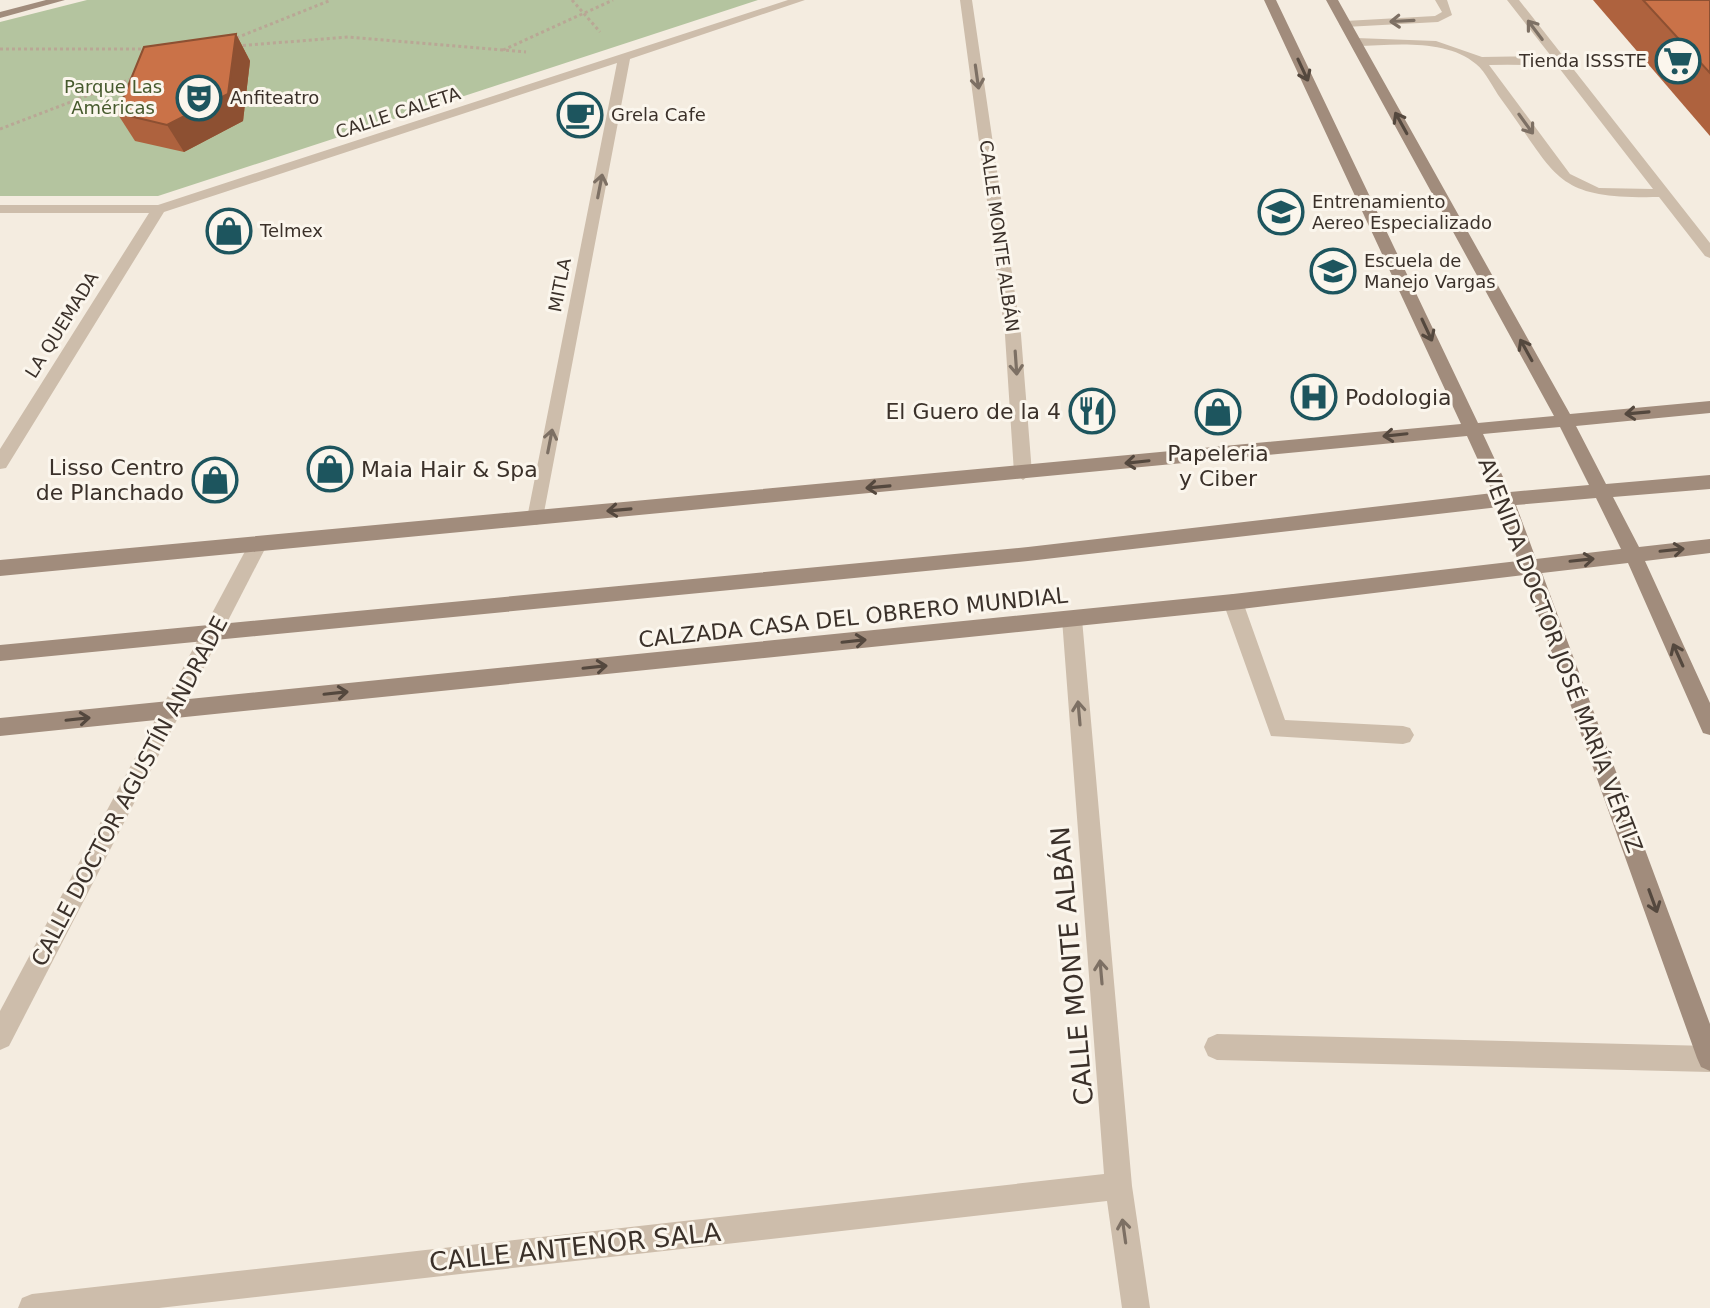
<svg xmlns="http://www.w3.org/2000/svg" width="1710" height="1308" font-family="'DejaVu Sans',sans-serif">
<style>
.green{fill:#b4c49f}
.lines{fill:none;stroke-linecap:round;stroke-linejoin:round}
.path{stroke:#b9a795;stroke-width:3;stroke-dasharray:3 3;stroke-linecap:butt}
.lane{fill:#cdbdab;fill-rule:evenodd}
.street{fill:#cdbdab;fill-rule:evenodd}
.secondary{fill:#a18c7c;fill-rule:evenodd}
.wall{fill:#ae623e}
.shaded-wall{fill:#8d5032}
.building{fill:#ca7248;stroke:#8d5032;stroke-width:2}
.oneway{stroke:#7d7064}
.oneway2{stroke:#54483e}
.labels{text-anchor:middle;stroke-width:6;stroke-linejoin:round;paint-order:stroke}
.far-poi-label{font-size:18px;fill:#3b312a;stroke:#fbf6ed;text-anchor:start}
.far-park-label{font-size:18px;fill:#465a2d;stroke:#fbf6ed}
.far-street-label{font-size:18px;fill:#3b312a;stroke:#fbf6ed}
.poi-label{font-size:22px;fill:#3b312a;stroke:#fbf6ed;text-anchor:start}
.street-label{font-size:22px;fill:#3b312a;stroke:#fbf6ed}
.near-street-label{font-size:26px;fill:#3b312a;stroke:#fbf6ed}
</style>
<rect width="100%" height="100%" fill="#f4ece0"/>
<polygon class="green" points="87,0 758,0 158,196 0,196 0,22"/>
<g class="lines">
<g class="path">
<polyline points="572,0 600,32"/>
<polyline points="231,40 331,0"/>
<polyline points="237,46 348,37 526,52"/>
<polyline points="0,49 147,49"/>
<polyline points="503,50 613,0"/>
<polyline points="0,129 136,77"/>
</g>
<g class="lane">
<polygon points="1435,0 1447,0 1452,15 1438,22 1345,27 1339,24 1345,21 1435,16 1442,12"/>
<path d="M1507 0H1519L1710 243V258L1705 256 1659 197C1553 199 1559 178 1501 99 1493 88 1486 72 1476 64 1446 38 1392 45 1356 46L1350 42 1356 38 1436 41 1482 57 1551 56ZM1556 64 1653 189 1599 188 1570 174 1489 65Z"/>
<polygon points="1233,594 1240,596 1243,602 1285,720 1403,726 1410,728 1414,735 1410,742 1403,744 1271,736 1223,602 1226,596"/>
<polygon points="1217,1034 1710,1046 1710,1072 1217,1060 1208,1056 1204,1047 1208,1038"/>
</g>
<g class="street">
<polygon points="788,0 805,0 630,59 542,523 536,525 527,518 617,63 164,212 6,468 0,469 0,449 149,213 0,213 0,205 158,205"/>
<polygon points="960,0 972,0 1021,335 1032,473 1023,480 1014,473 1005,335"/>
<polygon points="258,538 267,545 9,1046 0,1050 0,1011 251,540"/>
<polygon points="1072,611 1079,613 1082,619 1132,1186 1150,1308 1122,1308 1107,1201 159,1308 18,1308 22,1298 32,1294 1104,1174 1062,619 1065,613"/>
</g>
<g class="secondary">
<polygon points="46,0 65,0 0,18 0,12"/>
<path d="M1264 0H1276L1478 423 1554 416 1326 0H1338L1570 414 1710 401V413L1576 426 1606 484 1710 475V489L1613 497 1639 547 1710 539V553L1645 561 1710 703V735L1703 733 1628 563 1542 573 1710 1024V1071L1701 1067 1697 1058 1524 575 1233 610 0 736V718L1233 594 1518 561 1499 507 1028 561 0 661V645L1028 547 1493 493 1467 436 0 576V560L1461 424ZM1560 427 1589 485 1510 492 1483 434ZM1596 498 1621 549 1536 559 1516 505Z"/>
</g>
</g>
<g class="wall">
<polygon points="1593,0 1710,0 1710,136"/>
<polygon points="236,34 250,61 243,121 184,152 135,141 117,113"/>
</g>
<polygon class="shaded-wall" points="236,34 250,61 243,121 184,152 167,125"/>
<g class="building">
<polygon points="1643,0 1710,0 1710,73"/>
<polygon points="236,34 228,94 167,125 117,113 144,47"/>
</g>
<defs><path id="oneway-shaft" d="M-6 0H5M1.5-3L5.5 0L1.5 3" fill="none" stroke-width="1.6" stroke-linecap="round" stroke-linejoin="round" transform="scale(2)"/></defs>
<g class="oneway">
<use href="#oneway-shaft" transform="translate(1402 21) rotate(177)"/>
<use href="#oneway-shaft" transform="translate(1535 30) rotate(-127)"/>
<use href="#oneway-shaft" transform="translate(977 77) rotate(82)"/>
<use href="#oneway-shaft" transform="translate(1526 124) rotate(54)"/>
<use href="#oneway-shaft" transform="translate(600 186) rotate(-79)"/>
<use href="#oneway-shaft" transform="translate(1016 363) rotate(86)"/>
<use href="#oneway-shaft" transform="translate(550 441) rotate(-79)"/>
<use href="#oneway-shaft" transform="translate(1079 713) rotate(-95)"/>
<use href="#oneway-shaft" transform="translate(1101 972) rotate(-95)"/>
<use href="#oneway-shaft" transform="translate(1124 1231) rotate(-98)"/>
</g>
<g class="oneway2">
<use href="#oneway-shaft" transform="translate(1303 70) rotate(65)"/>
<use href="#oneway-shaft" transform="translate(1401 123) rotate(-119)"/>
<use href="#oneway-shaft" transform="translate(1427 330) rotate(65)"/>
<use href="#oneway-shaft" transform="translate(1526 350) rotate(-119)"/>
<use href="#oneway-shaft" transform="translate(1637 413) rotate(175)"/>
<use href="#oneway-shaft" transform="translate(1395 435) rotate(174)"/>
<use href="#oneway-shaft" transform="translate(1137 462) rotate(174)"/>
<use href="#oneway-shaft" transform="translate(878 487) rotate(175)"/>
<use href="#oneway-shaft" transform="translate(619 510) rotate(175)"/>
<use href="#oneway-shaft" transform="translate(1672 550) rotate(-6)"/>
<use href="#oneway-shaft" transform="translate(1582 560) rotate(-6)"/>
<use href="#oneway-shaft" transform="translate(854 641) rotate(-6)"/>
<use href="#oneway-shaft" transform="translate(1678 655) rotate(-114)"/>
<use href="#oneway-shaft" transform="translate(595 667) rotate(-6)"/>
<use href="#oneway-shaft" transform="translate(336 693) rotate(-6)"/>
<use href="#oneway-shaft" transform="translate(78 719) rotate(-6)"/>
<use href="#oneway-shaft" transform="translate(1653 901) rotate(70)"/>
</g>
<defs>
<g id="supermarket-ring" transform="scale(2.3)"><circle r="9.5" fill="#fbf6ed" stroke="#1d555e" stroke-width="1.5"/><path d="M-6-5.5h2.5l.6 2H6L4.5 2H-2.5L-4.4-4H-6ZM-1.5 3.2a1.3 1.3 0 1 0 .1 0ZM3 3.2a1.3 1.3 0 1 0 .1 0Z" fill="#1d555e"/></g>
<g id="theatre-ring" transform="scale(2.3)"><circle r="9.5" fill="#fbf6ed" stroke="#1d555e" stroke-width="1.5"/><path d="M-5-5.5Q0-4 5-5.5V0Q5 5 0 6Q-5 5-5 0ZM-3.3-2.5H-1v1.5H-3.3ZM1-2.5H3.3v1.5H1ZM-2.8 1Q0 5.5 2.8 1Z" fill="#1d555e"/></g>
<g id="cafe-ring" transform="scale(2.3)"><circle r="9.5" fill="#fbf6ed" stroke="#1d555e" stroke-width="1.5"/><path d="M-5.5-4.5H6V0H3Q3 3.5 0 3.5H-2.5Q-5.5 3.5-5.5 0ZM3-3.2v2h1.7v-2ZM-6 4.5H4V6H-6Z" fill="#1d555e"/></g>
<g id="school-ring" transform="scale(2.3)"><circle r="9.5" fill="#fbf6ed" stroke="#1d555e" stroke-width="1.5"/><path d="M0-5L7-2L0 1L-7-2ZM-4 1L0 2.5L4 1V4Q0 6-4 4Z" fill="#1d555e"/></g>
<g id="shop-ring" transform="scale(2.3)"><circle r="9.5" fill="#fbf6ed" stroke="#1d555e" stroke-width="1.5"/><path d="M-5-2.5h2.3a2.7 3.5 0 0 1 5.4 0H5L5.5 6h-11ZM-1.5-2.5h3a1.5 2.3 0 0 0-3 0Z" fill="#1d555e"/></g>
<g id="hospital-ring" transform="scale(2.3)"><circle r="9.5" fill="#fbf6ed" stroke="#1d555e" stroke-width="1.5"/><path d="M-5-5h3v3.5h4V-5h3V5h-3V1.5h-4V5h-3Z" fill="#1d555e"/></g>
<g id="restaurant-ring" transform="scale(2.3)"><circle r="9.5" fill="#fbf6ed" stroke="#1d555e" stroke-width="1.5"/><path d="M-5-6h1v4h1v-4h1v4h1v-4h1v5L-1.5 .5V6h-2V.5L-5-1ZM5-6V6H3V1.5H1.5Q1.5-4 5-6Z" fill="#1d555e"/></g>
</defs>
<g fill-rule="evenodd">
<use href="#supermarket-ring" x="1678" y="61"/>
<use href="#theatre-ring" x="199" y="98"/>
<use href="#cafe-ring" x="580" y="115"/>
<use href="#school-ring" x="1281" y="212"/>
<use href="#shop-ring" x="229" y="231"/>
<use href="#school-ring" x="1333" y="271"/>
<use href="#hospital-ring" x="1314" y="397"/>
<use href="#restaurant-ring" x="1092" y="411"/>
<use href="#shop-ring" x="1218" y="412"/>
<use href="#shop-ring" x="330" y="469"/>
<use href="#shop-ring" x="215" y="480"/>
</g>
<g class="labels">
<g class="far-poi-label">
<text x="1647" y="67" text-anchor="end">Tienda ISSSTE</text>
<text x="230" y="104">Anfiteatro</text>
<text x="611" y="121">Grela Cafe</text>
<text x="1312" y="208">Entrenamiento<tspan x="1312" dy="21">Aereo Especializado</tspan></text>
<text x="260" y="237">Telmex</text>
<text x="1364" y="267">Escuela de<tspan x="1364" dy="21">Manejo Vargas</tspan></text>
</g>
<g class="far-park-label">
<text x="113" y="93">Parque Las<tspan x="113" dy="21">Américas</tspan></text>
</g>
<g class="far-street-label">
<text transform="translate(398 113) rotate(-18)" y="6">CALLE CALETA</text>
<text transform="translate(999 236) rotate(82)" y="6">CALLE MONTE ALBÁN</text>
<text transform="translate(560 285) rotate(-79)" y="6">MITLA</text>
<text transform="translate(62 325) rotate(-58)" y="6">LA QUEMADA</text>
</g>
<g class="poi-label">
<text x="1345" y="405">Podologia</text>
<text x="1061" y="419" text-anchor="end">El Guero de la 4</text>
<text x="1218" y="461" text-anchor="middle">Papeleria<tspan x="1218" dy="25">y Ciber</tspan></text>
<text x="184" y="475" text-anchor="end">Lisso Centro<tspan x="184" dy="25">de Planchado</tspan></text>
<text x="361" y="477">Maia Hair &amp; Spa</text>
</g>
<g class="street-label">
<text transform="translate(853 617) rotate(-6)" y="8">CALZADA CASA DEL OBRERO MUNDIAL</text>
<text transform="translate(1561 655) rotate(69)" y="8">AVENIDA DOCTOR JOSÉ MARÍA VÉRTIZ</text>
<text transform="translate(129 791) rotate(-62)" y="8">CALLE DOCTOR AGUSTÍN ANDRADE</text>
</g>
<g class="near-street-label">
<text transform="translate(1072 966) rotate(-95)" y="9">CALLE MONTE ALBÁN</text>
<text transform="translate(575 1247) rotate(-6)" y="9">CALLE ANTENOR SALA</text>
</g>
</g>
</svg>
